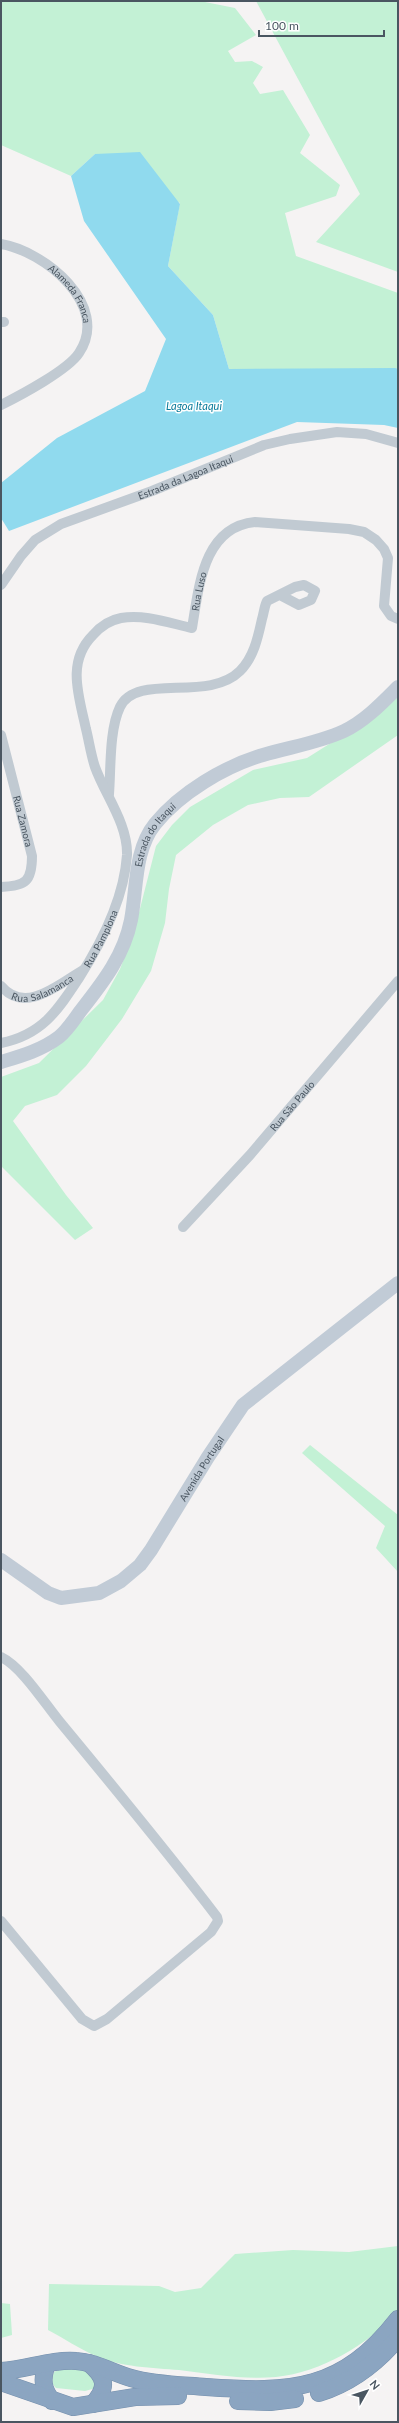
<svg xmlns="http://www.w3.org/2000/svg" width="399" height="2423" font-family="Lato,sans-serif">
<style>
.green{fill:#c3f1d5}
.water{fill:#90daee}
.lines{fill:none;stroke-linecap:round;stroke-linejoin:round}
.highway-casing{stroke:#7690ad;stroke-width:18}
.street{stroke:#c1cad2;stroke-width:10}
.secondary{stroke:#c1cbd6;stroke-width:14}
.highway{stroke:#8ba5c1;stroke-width:17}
.labels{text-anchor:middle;stroke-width:3;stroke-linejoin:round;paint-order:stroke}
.street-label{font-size:10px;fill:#4a5661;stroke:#fff}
.water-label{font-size:11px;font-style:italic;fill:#0c7c9b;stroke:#fff}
</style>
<rect width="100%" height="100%" fill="#f5f3f3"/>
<g class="green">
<polygon points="1,1 200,1 235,8 256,35 228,51 235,62 252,61 263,67 253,83 260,94 283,90 310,135 300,153 340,185 336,196 285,213 296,256 398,293 398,369 229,369 213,315 168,266 180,203 95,154 71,176 1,145"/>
<polygon points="256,1 398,1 398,272 316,242 360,194"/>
<polygon points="398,694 398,735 309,797 280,798 248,805 213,825 176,855 169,889 165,923 151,971 122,1019 86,1066 57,1095 25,1106 13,1121 66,1195 93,1228 75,1240 1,1166 1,1077 39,1063 103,1000 120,969 134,932 156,846 172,825 190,807 253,770 307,758 369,719"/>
<polygon points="310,1445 398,1515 398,1572 376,1548 385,1526 302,1453"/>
<path d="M398 2246V2313C366 2345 322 2372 276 2377 244 2380 211 2374 179 2370 154 2368 119 2367 96 2356 79 2349 64 2338 48 2330L49 2284 159 2286 175 2292 201 2288 235 2254 293 2250 349 2252Z"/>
<polygon points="1,2303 10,2304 12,2335 1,2338"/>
<path d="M61 2369H79L90 2372 96 2388 85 2391 56 2388C51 2383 52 2379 54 2372Z"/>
</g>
<polygon class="water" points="140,152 180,204 168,266 213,315 229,369 395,368 398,369 398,428 384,425 297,422 9,531 1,518 1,483 57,438 145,391 166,339 84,221 71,176 95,154"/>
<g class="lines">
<g class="highway-casing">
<g id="highway">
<path d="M89 2363C106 2378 108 2387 93 2404"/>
<path d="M47 2364C41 2380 43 2389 52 2401"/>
<path d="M1 2371C26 2370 51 2359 76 2361 95 2362 113 2373 131 2378 155 2385 181 2385 206 2387 292 2393 342 2391 398 2319"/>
<polyline points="1,2382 73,2407 135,2397 178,2396"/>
<path d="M319 2393C351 2383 376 2364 398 2338"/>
<polyline points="238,2401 270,2402 295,2399"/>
</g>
</g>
<g class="street">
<path id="s1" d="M1 244C44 251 111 305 79 353 68 370 21 395 1 405"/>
<polyline points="1,322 4,322"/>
<path id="s2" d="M1 585 21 556 35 540 61 524 152 491 264 445 290 439 337 432 366 434 398 443"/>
<path id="s3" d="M1 735 32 856C32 881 26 886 1 887"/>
<path d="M109 794C111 769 109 730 120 707 137 672 208 703 240 671 254 657 258 637 262 619 264 613 264 607 267 601L295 587 304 585 315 591 311 600 299 605 280 595"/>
<path id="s4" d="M1 986C25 1015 59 984 83 970"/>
<path id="s5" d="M1 1043C42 1035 58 1010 79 978 102 942 124 899 127 855 128 824 105 795 95 767 91 755 89 741 86 729 79 696 66 662 93 635 100 627 110 620 121 618 145 614 169 623 192 628 199 587 203 527 255 522L349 529 364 532 376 540 384 549 388 558 384 606 391 616 398 619"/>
<path id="s6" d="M183 1227 250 1155 398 981"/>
<path d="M1 1657C22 1667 45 1704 60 1722 113 1786 166 1850 217 1917L218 1921 211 1932 107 2019 94 2026 82 2019 1 1921"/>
</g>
<g class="secondary">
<path id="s7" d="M1 1062C21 1056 42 1050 59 1037 68 1030 75 1018 82 1009 104 981 124 955 131 920 137 889 134 850 155 824 180 793 225 766 263 755 290 747 318 743 344 731 365 721 382 703 398 687"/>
<path id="s8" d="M1 1560 48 1593 61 1598 99 1593 121 1581 140 1565 151 1550 208 1457 243 1405 398 1283"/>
</g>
<use href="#highway" class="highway"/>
</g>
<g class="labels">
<g class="street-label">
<text dy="4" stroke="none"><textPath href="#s1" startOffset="89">Alameda Franca</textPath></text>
<text dy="4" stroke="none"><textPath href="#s2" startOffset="220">Estrada da Lagoa Itaqui</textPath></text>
<text dy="4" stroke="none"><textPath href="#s5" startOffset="614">Rua Luso</textPath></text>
<text dy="4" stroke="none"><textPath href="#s3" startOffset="89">Rua Zamora</textPath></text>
<text dy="4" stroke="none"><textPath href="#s7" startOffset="293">Estrada do Itaqui</textPath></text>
<text dy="4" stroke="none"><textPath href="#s5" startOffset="150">Rua Pamplona</textPath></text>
<text dy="4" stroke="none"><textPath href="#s4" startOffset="47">Rua Salamanca</textPath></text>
<text dy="4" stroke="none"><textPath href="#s6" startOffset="163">Rua São Paulo</textPath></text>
<text dy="4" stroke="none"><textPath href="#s8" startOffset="274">Avenida Portugal</textPath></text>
</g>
<g class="water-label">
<text x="194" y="410">Lagoa Itaqui</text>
</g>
</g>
<rect width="399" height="2423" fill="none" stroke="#4a5661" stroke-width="4"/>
<g transform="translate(367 2391) rotate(51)" stroke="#ffffff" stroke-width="3" paint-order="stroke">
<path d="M0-3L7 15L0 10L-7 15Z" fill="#4a5661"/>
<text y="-6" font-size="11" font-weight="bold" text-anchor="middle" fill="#4a5661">N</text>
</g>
<path d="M259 30v6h125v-6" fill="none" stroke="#4a5661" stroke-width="2"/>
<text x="265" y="30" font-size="12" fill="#4a5661" stroke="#ffffff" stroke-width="3" paint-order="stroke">100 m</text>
</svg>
